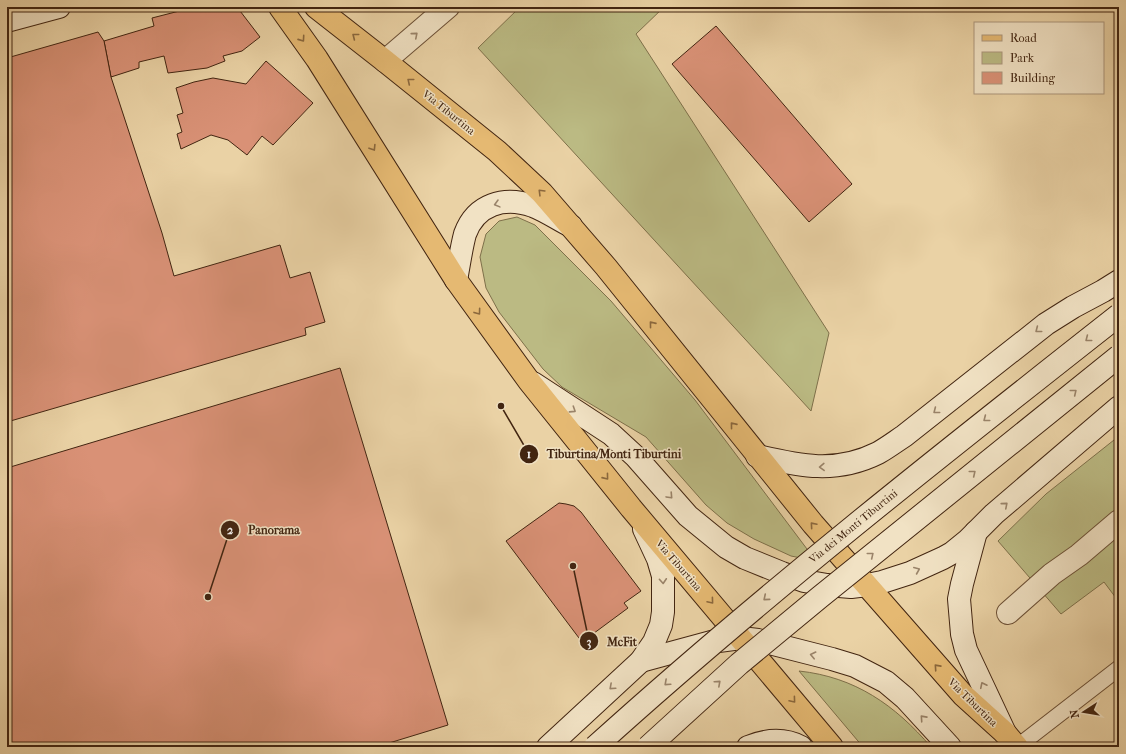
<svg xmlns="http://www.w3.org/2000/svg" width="1126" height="754" font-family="'IM FELL French Canon',serif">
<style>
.green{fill:#bbba83;stroke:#7e704a}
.building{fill:#d99176;stroke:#422511}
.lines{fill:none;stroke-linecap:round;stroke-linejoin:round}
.lane-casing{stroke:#6c5036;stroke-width:17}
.street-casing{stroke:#6c5036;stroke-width:24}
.secondary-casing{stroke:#422511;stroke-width:24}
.primary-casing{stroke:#422511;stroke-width:24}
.lane{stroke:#f1e2c4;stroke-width:15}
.street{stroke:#f1e2c4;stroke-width:22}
.secondary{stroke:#f1e2c4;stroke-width:22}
.primary{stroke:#e5b972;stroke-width:22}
.secondary-bridge-casing{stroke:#422511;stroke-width:24;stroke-linecap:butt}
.secondary-bridge{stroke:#f1e2c4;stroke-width:22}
.oneway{stroke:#9a846a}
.oneway2{stroke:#8b683d}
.labels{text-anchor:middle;stroke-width:3;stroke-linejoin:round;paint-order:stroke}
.street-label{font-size:11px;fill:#422511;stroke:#f1e2c4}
.leader{fill:none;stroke:#422511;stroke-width:1.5}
.callout-dot{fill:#422511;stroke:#f1e2c4;stroke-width:1.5}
.mark-label{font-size:12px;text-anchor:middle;font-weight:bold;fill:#fff}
.callout-label{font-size:12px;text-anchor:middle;font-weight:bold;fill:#422511;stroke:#f1e2c4;stroke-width:3;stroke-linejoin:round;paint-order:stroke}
</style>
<rect width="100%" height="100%" fill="#ead2a5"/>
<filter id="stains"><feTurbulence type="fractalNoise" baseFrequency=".005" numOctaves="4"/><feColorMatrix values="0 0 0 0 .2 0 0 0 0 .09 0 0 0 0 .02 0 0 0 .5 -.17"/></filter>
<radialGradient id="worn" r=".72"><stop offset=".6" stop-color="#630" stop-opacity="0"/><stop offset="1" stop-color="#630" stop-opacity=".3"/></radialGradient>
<g class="green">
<polygon points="520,7 664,7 636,34 829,333 811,411 478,48"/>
<polygon points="517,217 535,225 611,301 695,400 816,561 791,556 754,539 727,523 706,505 646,437 562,387 543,369 499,312 486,288 480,257 486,234 499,221"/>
<polygon points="1119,436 1119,602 1104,582 1061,614 998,541 1046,494"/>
<path d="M799 671C855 677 895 705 931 747H863Z"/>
</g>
<g class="building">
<polygon points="195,7 237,7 260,37 242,51 223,56 225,61 207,68 168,73 164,56 139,62 139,68 111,77 104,41 154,26 152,18"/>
<polygon points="716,26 852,184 809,222 672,64"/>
<polygon points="98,32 104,41 111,77 162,233 174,276 280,245 290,278 310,272 325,322 305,328 306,335 7,422 7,58"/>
<polygon points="266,61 313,103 273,145 262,136 247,155 228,140 211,135 181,149 177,134 182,132 177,115 183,113 176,88 194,82 213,78 246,84"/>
<polygon points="340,368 448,725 376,747 7,747 7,468"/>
<polygon points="559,503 566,504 574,506 581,512 641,591 624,603 628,608 582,642 506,541"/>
</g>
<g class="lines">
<g class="lane-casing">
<polyline id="lane" points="1017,747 1119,668"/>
</g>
<g class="street-casing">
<g id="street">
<polyline points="385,61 448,7"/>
<polyline points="1008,613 1052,574 1079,555 1119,521"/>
</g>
</g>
<g class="secondary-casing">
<g id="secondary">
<polyline points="7,21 59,7"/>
<path d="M456 280C459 265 461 249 465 234 476 204 504 196 533 206 546 211 559 220 571 226"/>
<polyline points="533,383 611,434 636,457 688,516 726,547 745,558 782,573 804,581 827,585 851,587 867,585 882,582 910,573 943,558 952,553 968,540 994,514 1119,407"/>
<path d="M757 456C800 466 836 474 878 453 887 448 895 442 904 436L1046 324 1073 307 1103 291 1119 281"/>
<polyline points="976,532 962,584 959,599 962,634 966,650 1005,733"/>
<polyline points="641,661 711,642 741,638 758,640 832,659 855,666 886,682 905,698 950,747"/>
<polyline points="548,747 641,661 654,642 661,625 663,612 663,576 658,559 644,529"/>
<path d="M748 747C765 740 784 738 801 747"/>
</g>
</g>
<g class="primary-casing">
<g id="primary">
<polyline points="280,7 317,59 456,280 529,381 631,508 832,747"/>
<polyline points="316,7 385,61 497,151 542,193 606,267 813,524 963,695 1005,733 1017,747"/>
</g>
</g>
<use href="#lane" class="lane"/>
<use href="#street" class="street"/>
<use href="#secondary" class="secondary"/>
<use href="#primary" class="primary"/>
<g class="secondary-bridge-casing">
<g id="secondary-bridge">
<path d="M595 747C763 595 941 455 1119 315"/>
<polyline points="648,747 739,664 820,597 1119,356"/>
</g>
</g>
<use href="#secondary-bridge" class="secondary-bridge"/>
</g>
<defs><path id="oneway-chevron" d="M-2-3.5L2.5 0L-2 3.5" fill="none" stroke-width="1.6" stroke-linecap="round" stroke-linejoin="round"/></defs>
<g class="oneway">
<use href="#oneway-chevron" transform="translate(415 35) rotate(-41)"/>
<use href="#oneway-chevron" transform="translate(497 204) rotate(165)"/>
<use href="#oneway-chevron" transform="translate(1038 330) rotate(142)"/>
<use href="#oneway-chevron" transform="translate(1088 339) rotate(142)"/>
<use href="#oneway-chevron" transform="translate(1074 392) rotate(-39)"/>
<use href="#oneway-chevron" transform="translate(573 410) rotate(33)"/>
<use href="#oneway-chevron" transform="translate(936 411) rotate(142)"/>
<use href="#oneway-chevron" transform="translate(986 419) rotate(142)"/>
<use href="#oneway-chevron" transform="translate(822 467) rotate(178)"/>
<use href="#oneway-chevron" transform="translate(973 473) rotate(-39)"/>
<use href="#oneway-chevron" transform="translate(670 496) rotate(47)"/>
<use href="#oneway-chevron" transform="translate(1005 505) rotate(-41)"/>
<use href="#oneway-chevron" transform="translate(871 555) rotate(-39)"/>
<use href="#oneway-chevron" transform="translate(917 570) rotate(-23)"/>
<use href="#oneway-chevron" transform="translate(663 581) rotate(86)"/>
<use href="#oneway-chevron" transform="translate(766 598) rotate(140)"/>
<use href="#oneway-chevron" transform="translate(813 655) rotate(-167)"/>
<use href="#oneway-chevron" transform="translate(667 683) rotate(138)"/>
<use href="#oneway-chevron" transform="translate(718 683) rotate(-42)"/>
<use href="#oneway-chevron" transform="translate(983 685) rotate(-116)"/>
<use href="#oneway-chevron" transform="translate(612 687) rotate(138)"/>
<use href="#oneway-chevron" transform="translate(923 718) rotate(-132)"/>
</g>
<g class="oneway2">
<use href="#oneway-chevron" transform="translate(355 36) rotate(-142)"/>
<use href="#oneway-chevron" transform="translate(302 39) rotate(55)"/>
<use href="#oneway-chevron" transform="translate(410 81) rotate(-141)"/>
<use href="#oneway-chevron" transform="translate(373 148) rotate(58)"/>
<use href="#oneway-chevron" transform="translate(541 192) rotate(-135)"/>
<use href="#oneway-chevron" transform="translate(478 312) rotate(54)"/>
<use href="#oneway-chevron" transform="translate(652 324) rotate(-129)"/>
<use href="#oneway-chevron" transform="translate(733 425) rotate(-129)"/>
<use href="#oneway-chevron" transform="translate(606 477) rotate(51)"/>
<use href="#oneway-chevron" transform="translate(813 525) rotate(-131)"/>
<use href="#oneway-chevron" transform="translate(711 601) rotate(50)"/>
<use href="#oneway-chevron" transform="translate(937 667) rotate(-132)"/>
<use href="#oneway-chevron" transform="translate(793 700) rotate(50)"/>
</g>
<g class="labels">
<g class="street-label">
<text transform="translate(449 112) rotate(39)" y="4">Via Tiburtina</text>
<text transform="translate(853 526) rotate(-39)" y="4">Via dei Monti Tiburtini</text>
<text transform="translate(679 565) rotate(49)" y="4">Via Tiburtina</text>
<text transform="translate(973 702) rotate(44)" y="4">Via Tiburtina</text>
</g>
</g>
<path class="leader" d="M501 406L529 454M208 597L230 530M573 566L589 641"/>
<g class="callout-dot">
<circle cx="501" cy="406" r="4"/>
<circle cx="208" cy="597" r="4"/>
<circle cx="573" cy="566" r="4"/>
<circle cx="529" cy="454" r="10"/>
<circle cx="230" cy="530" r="10"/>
<circle cx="589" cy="641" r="10"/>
</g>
<g class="mark-label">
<text x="529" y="458">1</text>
<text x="230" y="534">2</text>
<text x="589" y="646">3</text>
</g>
<g class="callout-label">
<text x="614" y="458">Tiburtina/Monti Tiburtini</text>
<text x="274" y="534">Panorama</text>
<text x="622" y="646">McFit</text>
</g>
<rect width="1126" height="754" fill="none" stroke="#ead2a5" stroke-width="24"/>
<rect x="8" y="8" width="1110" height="738" fill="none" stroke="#422511" stroke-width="2"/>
<rect x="12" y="12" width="1102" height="730" fill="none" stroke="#422511"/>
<rect x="974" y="22" width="130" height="72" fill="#f1e2c4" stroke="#ab967c"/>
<rect x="982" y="35" width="20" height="6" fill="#e5b972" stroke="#ab967c"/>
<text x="1010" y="42" font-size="12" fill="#422511">Road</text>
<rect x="982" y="52" width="20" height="12" fill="#bbba83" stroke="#ab967c"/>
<text x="1010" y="62" font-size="12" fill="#422511">Park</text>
<rect x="982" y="72" width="20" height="12" fill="#d99176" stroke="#ab967c"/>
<text x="1010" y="82" font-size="12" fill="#422511">Building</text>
<g transform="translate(1084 712) rotate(258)" stroke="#f1e2c4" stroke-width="3" paint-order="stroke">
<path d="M0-3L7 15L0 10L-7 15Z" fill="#422511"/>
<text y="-6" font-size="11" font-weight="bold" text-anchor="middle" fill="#422511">N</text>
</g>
<rect width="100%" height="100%" filter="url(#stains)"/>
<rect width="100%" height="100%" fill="url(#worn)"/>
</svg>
